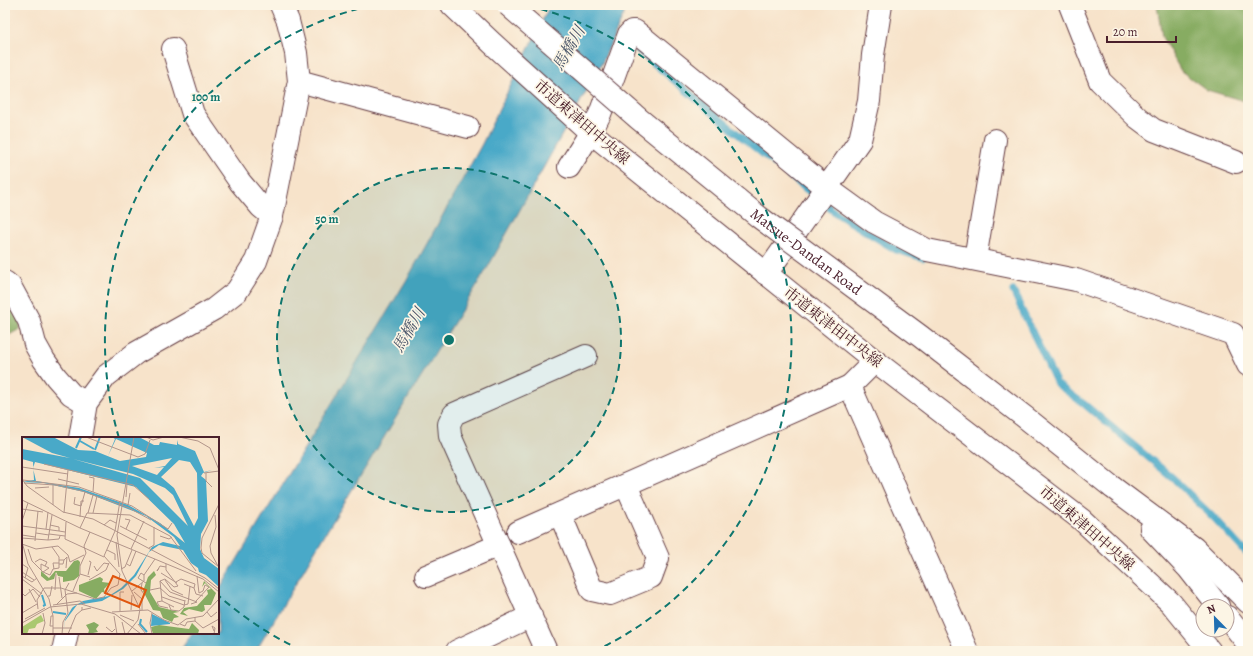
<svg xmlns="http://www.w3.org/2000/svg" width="1253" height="656" font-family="Alegreya,'Noto Serif JP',serif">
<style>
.forest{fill:#87ac62;stroke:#686646}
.water{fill:#49a9c8;stroke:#4a647a}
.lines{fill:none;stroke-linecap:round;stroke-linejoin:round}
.stream{stroke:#49a9c8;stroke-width:7}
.street-casing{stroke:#643c43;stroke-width:24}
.secondary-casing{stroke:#643c43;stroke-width:24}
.highway-casing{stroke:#643c43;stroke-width:24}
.street{stroke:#fff;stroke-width:22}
.secondary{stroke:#fff;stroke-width:22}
.highway{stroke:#fff;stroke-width:22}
.highway-bridge-casing{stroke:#643c43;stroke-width:24;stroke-linecap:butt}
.highway-bridge{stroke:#fff;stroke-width:22}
.ring{fill:none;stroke:#0f766e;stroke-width:2;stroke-dasharray:7 5}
.labels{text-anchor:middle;stroke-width:3.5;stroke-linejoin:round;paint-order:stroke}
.street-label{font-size:15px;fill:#4a1f2b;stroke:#fcf5e5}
.water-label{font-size:16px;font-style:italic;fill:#4a566a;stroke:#fcf5e5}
.inset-river{fill:none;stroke:#49a9c8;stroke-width:2}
.inset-road{fill:none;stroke:#b2958a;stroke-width:1}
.view{fill:#e0560e;fill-opacity:0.15;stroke:#e0560e;stroke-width:2}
.inset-edge{fill:none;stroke:#4a1f2b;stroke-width:2}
.centre{fill:#0f766e;stroke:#fcf5e5;stroke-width:2}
.ring-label{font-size:12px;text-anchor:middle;font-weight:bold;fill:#0f766e;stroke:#fcf5e5;stroke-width:3.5;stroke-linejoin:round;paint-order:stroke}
</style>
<rect width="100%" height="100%" fill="#fcf5e5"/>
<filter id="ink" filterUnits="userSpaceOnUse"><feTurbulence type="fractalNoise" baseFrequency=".025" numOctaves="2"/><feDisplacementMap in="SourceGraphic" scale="8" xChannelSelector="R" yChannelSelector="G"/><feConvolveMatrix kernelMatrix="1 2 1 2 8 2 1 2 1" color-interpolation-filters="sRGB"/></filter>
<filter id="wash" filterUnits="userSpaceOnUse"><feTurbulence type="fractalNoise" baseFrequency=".012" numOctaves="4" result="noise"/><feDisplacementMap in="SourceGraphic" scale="16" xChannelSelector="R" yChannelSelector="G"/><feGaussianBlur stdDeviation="0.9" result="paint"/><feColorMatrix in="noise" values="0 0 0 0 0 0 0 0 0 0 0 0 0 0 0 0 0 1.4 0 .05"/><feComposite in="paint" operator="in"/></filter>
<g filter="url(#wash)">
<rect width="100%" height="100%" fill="#f7e3ca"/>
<g class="forest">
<polygon points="1157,5 1248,5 1248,102 1207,90 1181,71 1162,37"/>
<polygon points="5,292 20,313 20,329 9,335 5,354"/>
</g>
<polygon class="water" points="550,5 628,5 602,63 488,267 322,539 256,651 180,651 192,633 218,633 218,591 409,276 482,144"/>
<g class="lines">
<g class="stream">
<polyline points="638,50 738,134 837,214 896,250 923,258"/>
<polyline points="1013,291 1057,384 1084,404 1173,478 1214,518 1248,555"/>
</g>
</g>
</g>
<g filter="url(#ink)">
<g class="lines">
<g class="street-casing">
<g id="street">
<polyline points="1070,5 1100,81 1138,118 1154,130 1236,162"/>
<polyline points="173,49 193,114 240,182 261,207 272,216"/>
<polyline points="299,81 468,127"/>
<polyline points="569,167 591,132 600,114 629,34 632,31 635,31 827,188 874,222 927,250 1076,280 1233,334 1248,365"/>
<polyline points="975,259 995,140"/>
<polyline points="766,274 860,140 869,101 873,55 881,5"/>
<polyline points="5,282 10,286 29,321 35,344 44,360 56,377 71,394 86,403"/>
<polyline points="875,361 850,386 967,651"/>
<polyline points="80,438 86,403 106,376 136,353 214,309 237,291 256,261 272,216 299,81 296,53 288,21 281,5"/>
<polyline points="560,514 592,590 610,594 651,577 658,558 626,485"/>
<polyline points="518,532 850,386"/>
<polyline points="426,576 499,545"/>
<polyline points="63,651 67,633"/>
<polyline points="457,651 531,616"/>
<polyline points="546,651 450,436 449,424 454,414 586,356"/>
</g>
</g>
<g class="secondary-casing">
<polyline id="secondary" points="452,5 492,43 589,131 875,361 1082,520 1171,603 1210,651"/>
</g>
<g class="highway-casing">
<g id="highway">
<polyline points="1112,487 1194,548 1248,602"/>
<polyline points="1151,529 1189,569 1218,606"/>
<polyline points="1227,617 1248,644"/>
</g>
</g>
<use href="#street" class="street"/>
<use href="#secondary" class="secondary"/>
<use href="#highway" class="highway"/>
<g class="highway-bridge-casing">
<g id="highway-bridge">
<path id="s1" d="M508 5 639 119 759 217 920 336 1026 418 1112 487"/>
</g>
</g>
<use href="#highway-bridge" class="highway-bridge"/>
</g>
</g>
<circle cx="449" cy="340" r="172" fill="#0f766e" fill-opacity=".12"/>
<g class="ring">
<circle cx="449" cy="340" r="172"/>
<path d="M301 650A344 344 0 0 1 219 596M119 438A344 344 0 0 1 369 6M529 6A344 344 0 0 1 597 650"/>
</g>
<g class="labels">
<g class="street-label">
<text transform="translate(582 122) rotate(41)" y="5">市道東津田中央線</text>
<text dy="5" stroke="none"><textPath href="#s1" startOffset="387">Matsue-Dandan Road</textPath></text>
<text transform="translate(833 327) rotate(38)" y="5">市道東津田中央線</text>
<text transform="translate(1087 528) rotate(41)" y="5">市道東津田中央線</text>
</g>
<g class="water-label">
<text transform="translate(568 48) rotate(-60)" y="6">馬橋川</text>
<text transform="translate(408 330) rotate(-60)" y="6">馬橋川</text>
</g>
</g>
<g transform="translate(22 437)">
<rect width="197" height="197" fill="#f7e3ca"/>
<path d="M19 178 22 184 15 187 13 191 7 192 5 197H0V190Z" fill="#aac86f"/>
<path d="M56 123 58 125 57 139 52 143 41 145V140L36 139 34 135 32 142 25 144 19 139V134L27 141 33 134H44L52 124ZM132 134 134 138 129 143 128 155 137 170 157 175 151 176 157 180 152 181 150 185 141 181 138 174 131 173 121 154 126 140ZM78 140 81 142 80 145 88 146 82 152 83 156 80 155 74 162 57 154V148ZM182 144 194 156 189 168H182L183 173 180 175 167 172 161 175 166 179 158 177 162 171 175 169 186 157 185 153 189 152 183 146 180 150ZM72 185 77 188 74 192 76 195 66 197 67 193 64 188ZM170 186 177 193 176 197H131L129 190 137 188 167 192Z" fill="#87ac62"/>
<path d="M0 0H31L56 13 73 14 98 24 124 20 125 16 94 2 86 19 93 2 90 0H117L132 8H137L138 5 155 8V3L156 7 173 14 177 8 173 14 182 35 190 33 181 36 179 39 184 43 186 84 179 97 178 112 182 121 197 132V150L184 138 177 135 176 131 169 126 161 113 137 108 127 115 114 139 101 152 80 164 55 168 43 184 41 197 43 183 50 171 51 170 61 164 87 159 99 151 112 138 130 110 141 105 158 109 152 100 124 79 62 55 22 46 0 45 12 43 11 25 0 22V12L48 21 30 16ZM150 21 143 29 132 31 142 30 135 38 110 29ZM51 22 111 37 143 51 151 58 166 89 118 41ZM157 23 168 25 175 36 176 81 172 89 152 51 139 40ZM13 25 114 50 152 87 163 106 138 86 106 68 57 51 14 44 11 31ZM130 177 148 186V187L129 189Z" fill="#49a9c8" fill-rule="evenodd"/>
<path class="inset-river" d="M58 4 72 12M54 11 59 0M73 13 78 0M20 158 23 168 21 169M31 175 44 177M119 182 118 187 125 195"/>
<path class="inset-road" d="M64 0 116 20 123 17 128 3M124 0 131 3 142 0M157 0 176 4 188 11 197 33M22 27 111 48 127 62M0 30 46 37M182 36 197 34M184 36V44L190 50M67 40 72 41 71 55M0 42 5 49 41 75 71 82 183 141 197 152M36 42 57 47M1 43 57 50 110 69 146 92 150 86M2 46 33 48 60 54 107 71 129 83M31 48V68M13 51 27 50M53 60 52 67 59 69M104 60 105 47M0 63 58 91 181 142 197 155M197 67 180 101 179 111 180 116 197 130M106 68 108 56M59 69 63 55M0 72 21 75M42 76 46 33M66 76 71 58M71 76 75 59M193 78 194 90 188 109 189 116 196 129M58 80 59 64H62M103 82 108 83 104 92M0 84 6 66M44 85 43 102 82 120M28 88 37 90V94L43 95M82 88 88 83 94 86M0 89 37 94M98 89 125 103M58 91 65 76 108 78 148 99 174 134M24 92 26 75M68 95 62 109 64 116 58 129V137L68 140M14 96 27 98M27 97 43 99M0 98 13 100M138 99 147 102 150 100M0 101 26 103 37 102 38 99M26 103 30 78M13 104 16 74M0 105 6 127 27 162 31 179V197M94 105 97 130M0 107 14 112 36 109 46 118 48 125 62 118M127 111 132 108V90M6 112 10 124 21 135 27 131 23 129M109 112 122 84M85 113 93 117V123M37 123H42L41 127H37M42 123 45 120 44 131M13 125 18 122 25 125 23 129 19 127V133M0 127 6 131 3 141M105 127 108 129 114 114M144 127V133L156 149 152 150 143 142 138 144 140 164 152 170M72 129 75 134 82 126 87 127M137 131 135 134 138 129 144 130M32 132 31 126H37M99 132 103 130 110 113M0 135 12 143M21 135 28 138 31 132 37 131V120L30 110M139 136 155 146M66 138 69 125 67 124M122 138 119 136 116 141 124 146M0 139 10 145 15 141M37 140 40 161M0 142 20 157M67 143 84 133 87 126M143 143 150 153 161 158M138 144 148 155 175 165 169 167M154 145 159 142 173 147 172 151M120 146 119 153 122 157M162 147 172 151 174 157 181 159M22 151H39L73 162 82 160 89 151 96 148 98 137 82 119 93 94 98 64M7 152 14 165M33 153 34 137M128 153 138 151 147 159 163 164M51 154 58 137M110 154 122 144V138L133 122M112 155 120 162V173M0 156 3 159 11 152 18 160M26 159H28L30 149M140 160 162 168M140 164 135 165 137 169 146 171M174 164 187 150 183 148 181 154 177 156 175 139M35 167 45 157 55 156M31 168 58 164 63 167M147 168 149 173 157 174 162 170 163 163M162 168 166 167 168 149M60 170V173L69 171M16 172 15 163 22 151M109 173 110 158M98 174V155H102M90 175 126 173 142 183 156 188 164 182 181 179 197 162M185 175 189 180 195 175M0 176 15 167M130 176 128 186 130 197M98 178 112 184M92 179 95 197M3 182 23 171M173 184 181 191 197 182M100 185 103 197M0 186 28 170 59 167 93 177 119 197M116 187 124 197M158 187 163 189 165 185 173 184V180M31 189H28L29 179H31M84 190 90 195 93 192M31 191H50M192 194 190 189 193 191 192 197M20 197 23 186 21 176M40 197 41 185 46 176 43 153 47 146M46 197 54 178 60 173M105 197 116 183 118 172 100 134 95 98 112 0"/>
<path class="view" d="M91 139 124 153 117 170 83 156Z"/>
<rect width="197" height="197" class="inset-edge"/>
</g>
<circle cx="449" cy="340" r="6" class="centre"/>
<g class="ring-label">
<text x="206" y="101">100 m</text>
<text x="327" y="223">50 m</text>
</g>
<rect width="1253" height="656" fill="none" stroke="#fcf5e5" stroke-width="20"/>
<g transform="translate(1215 618) rotate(337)"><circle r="19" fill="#fcf5e5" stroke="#b59f9b"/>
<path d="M0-3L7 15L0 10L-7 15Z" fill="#1f6fb2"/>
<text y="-6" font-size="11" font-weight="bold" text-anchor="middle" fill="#4a1f2b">N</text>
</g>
<path d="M1107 36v6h69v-6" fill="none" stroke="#4a1f2b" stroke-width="2"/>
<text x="1113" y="36" font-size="12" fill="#4a1f2b" stroke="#fcf5e5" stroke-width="3" paint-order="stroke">20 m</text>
</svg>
